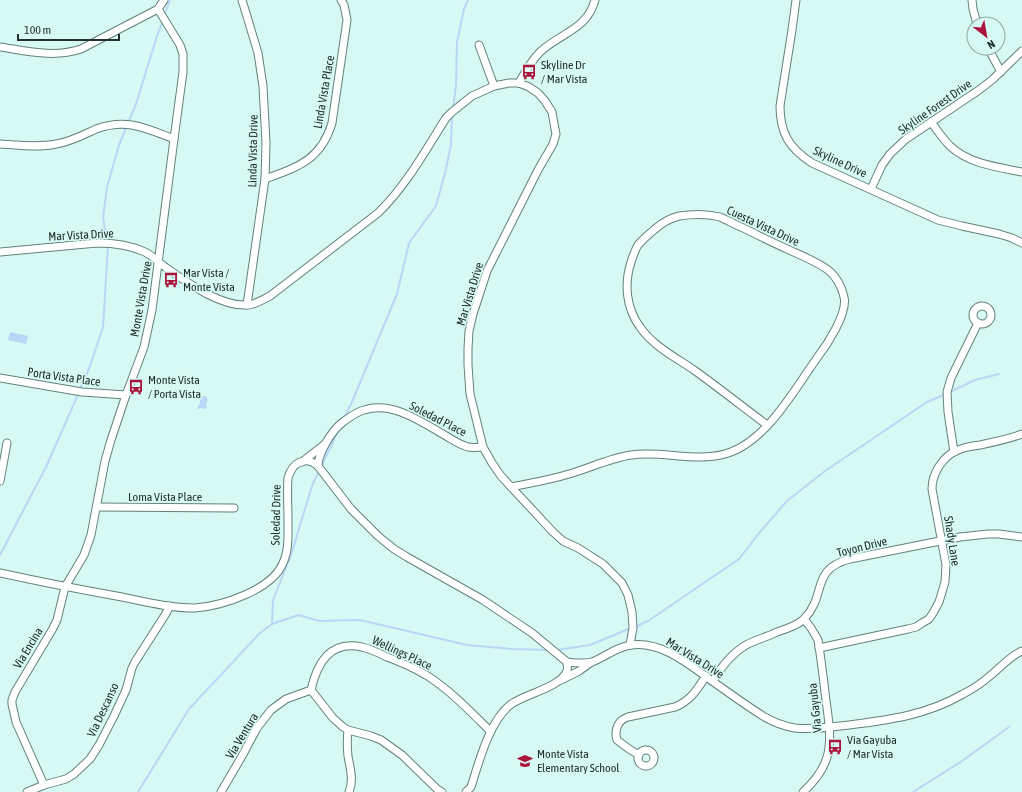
<svg xmlns="http://www.w3.org/2000/svg" width="1022" height="792" font-family="'Asap Condensed',sans-serif">
<style>
.water{fill:#b9d6f7}
.lines{fill:none;stroke-linecap:round;stroke-linejoin:round}
.stream{stroke:#b9d6f7;stroke-width:2}
.minor-casing{stroke:#63817c;stroke-width:9}
.minor{stroke:#fff;stroke-width:7}
.labels{text-anchor:middle;stroke-width:3.5;stroke-linejoin:round;paint-order:stroke}
.poi-label{font-size:12px;fill:#23302e;stroke:#d7f9f3;text-anchor:start}
.street-label{font-size:12px;fill:#23302e;stroke:#d7f9f3}
</style>
<rect width="100%" height="100%" fill="#d7f9f3"/>
<g class="water">
<polygon points="10,332 28,336 26,344 8,340"/>
<polygon points="204,396 206,396 208,400 206,404 207,408 206,409 201,408 198,409 197,408 200,403 200,399"/>
</g>
<g class="lines">
<g class="stream">
<polyline points="164,16 170,0"/>
<polyline points="453,109 456,85 457,42 464,9 468,0"/>
<polyline points="107,241 103,218 107,187 119,145 136,104 157,36 163,20"/>
<polyline points="81,387 90,366 103,327 108,246"/>
<polyline points="950,392 975,380 999,374"/>
<polyline points="344,418 352,402 397,294 409,243 436,206 445,173 451,145 452,115"/>
<polyline points="321,467 338,431"/>
<polyline points="0,555 46,467 77,397"/>
<polyline points="272,624 273,600 291,555 312,486 319,471"/>
<polyline points="635,627 648,621 739,559 760,532 787,501 825,471 927,402 946,394"/>
<polyline points="557,650 590,645 631,628"/>
<polyline points="138,792 189,709 259,634 272,624 298,615 320,621 360,620 467,645 512,649 549,650"/>
<polyline points="913,792 962,761 1009,727"/>
</g>
<g class="minor-casing">
<g id="minor">
<polyline points="242,0 258,53 263,86 266,143 265,179 247,305"/>
<path d="M796 0 792 30 780 106C780 133 789 148 812 163L938 220 962 226 999 234 1012 238 1022 243"/>
<polyline points="972,0 973,9 977,24"/>
<polyline points="479,45 494,86"/>
<path d="M0 47C27 51 54 58 81 49L158 9 164 0"/>
<polyline points="988,48 1001,72"/>
<path d="M519 83C525 72 531 61 540 52 560 33 587 30 595 0"/>
<path d="M931 122C937 130 943 139 950 146 969 164 997 167 1022 172"/>
<path d="M0 144C18 145 38 148 56 144 70 142 83 135 96 129 127 118 145 128 174 139"/>
<path d="M265 179C298 167 321 160 332 123L347 20 344 5 341 0"/>
<polyline points="871,189 882,165 890,154 906,139 979,90 992,80 1022,51"/>
<path d="M0 252 97 243C114 243 130 245 145 252 153 256 158 262 165 267 186 282 226 311 253 304 259 302 264 299 270 296L378 213C406 186 425 151 446 118L452 112 472 96 494 86 509 83H519L529 87 538 93 545 101 552 112 555 129 556 134 553 144 538 170 487 271 473 314 469 331 468 349V365L470 394 483 447 492 463 501 476 553 532 563 541 578 548 603 564 622 583 628 595 632 612 633 628 630 645"/>
<circle cx="982" cy="315" r="9"/>
<polyline points="0,378 82,392 126,395"/>
<polyline points="954,452 948,412 947,392 951,378 978,323"/>
<polyline points="302,462 325,444"/>
<path d="M318 466C318 453 332 430 343 422 349 418 356 412 364 410 393 401 422 422 446 436 453 440 460 445 468 447 473 448 478 447 483 447"/>
<polyline points="0,481 7,443"/>
<path d="M511 487C530 483 550 480 569 474 590 468 610 458 631 455 663 450 700 464 731 452 768 438 795 389 817 358 827 345 848 313 844 297 842 287 836 276 828 270 816 261 800 255 787 249 771 242 756 234 741 227 734 224 727 220 720 217 708 214 692 214 679 216 670 218 662 223 655 229 649 234 643 239 638 245 635 250 633 256 631 262 624 284 626 308 640 327 653 346 675 357 694 370 719 388 743 407 767 425"/>
<polyline points="97,507 234,508"/>
<path d="M0 573C41 582 82 590 122 597 146 602 170 608 195 608 222 606 272 590 283 563 289 550 288 535 288 521 288 507 287 492 288 478 292 463 305 455 318 466L351 509 378 536 394 549 407 557 483 600 532 633 567 662"/>
<path d="M819 648 908 629 916 627 922 623 929 619 933 613 939 602 945 582 946 565 932 489C932 473 943 456 958 450 965 447 972 446 980 445 994 442 1009 439 1022 434"/>
<polyline points="561,680 579,671 590,663"/>
<path d="M713 681C721 667 731 654 746 645 755 640 767 637 777 632 786 629 797 626 804 619 827 596 810 569 850 559L960 537 988 534H999L1022 537"/>
<path d="M311 690C317 663 330 640 362 647 370 649 379 653 387 657 401 662 414 668 426 675 450 690 470 711 490 731"/>
<polyline points="311,690 333,718 343,727 348,730 371,736 381,740 402,755 437,789 442,792"/>
<path d="M348 730C347 739 347 747 348 756 350 769 354 779 349 792"/>
<circle cx="646" cy="758" r="8"/>
<path d="M639 755 629 749 617 740C614 730 618 720 628 717L675 707C690 701 697 690 706 676"/>
<polyline points="44,785 16,722 12,704 12,700 15,692 52,630 57,620 65,587 84,555 91,535 105,461 111,440 126,395 144,347 152,310 174,139 183,72 183,54 180,45 158,9"/>
<polyline points="27,792 44,785 66,779 74,774 90,759 99,745 114,716 126,690 132,668 135,662 165,615 170,606"/>
<polyline points="221,792 242,756 257,728 271,710 286,699 311,690"/>
<path d="M466 792 471 787C479 762 489 722 510 705 524 694 560 688 567 671 568 668 567 665 567 662 576 663 584 664 592 662 605 657 616 647 631 645 660 641 686 662 708 678 726 691 744 704 763 716 773 722 783 726 795 728 813 730 831 727 849 725 889 720 927 715 963 694 973 689 982 683 991 675 1001 667 1010 656 1022 651"/>
<path d="M803 792C814 782 823 771 827 757 833 737 827 712 825 692 823 675 821 658 818 640L811 628 804 619"/>
</g>
</g>
<use href="#minor" class="minor"/>
</g>
<defs>
<g id="bus-bare" transform="scale(1.2)"><path d="M-5-6H5V4H4V6H2V4H-2V6H-4V4H-5ZM-3.5-4V0h7V-4ZM-3.5 1.2v1.5H-2V1.2ZM2 1.2v1.5H3.5V1.2Z" fill="#ab153b" stroke="#d7f9f3" stroke-width="2.5" paint-order="stroke"/></g>
<g id="school-bare" transform="scale(1.2)"><path d="M0-5L7-2L0 1L-7-2ZM-4 1L0 2.5L4 1V4Q0 6-4 4Z" fill="#ab153b" stroke="#d7f9f3" stroke-width="2.5" paint-order="stroke"/></g>
</defs>
<g fill-rule="evenodd">
<use href="#bus-bare" x="529" y="72"/>
<use href="#bus-bare" x="171" y="280"/>
<use href="#bus-bare" x="136" y="387"/>
<use href="#bus-bare" x="835" y="747"/>
<use href="#school-bare" x="525" y="761"/>
</g>
<g class="labels">
<g class="poi-label">
<text x="541" y="69">Skyline Dr<tspan x="541" dy="14">/ Mar Vista</tspan></text>
<text x="183" y="277">Mar Vista /<tspan x="183" dy="14">Monte Vista</tspan></text>
<text x="148" y="384">Monte Vista<tspan x="148" dy="14">/ Porta Vista</tspan></text>
<text x="847" y="744">Via Gayuba<tspan x="847" dy="14">/ Mar Vista</tspan></text>
<text x="537" y="758">Monte Vista<tspan x="537" dy="14">Elementary School</tspan></text>
</g>
<g class="street-label">
<text transform="translate(324 92) rotate(-80)" y="4">Linda Vista Place</text>
<text transform="translate(935 107) rotate(-35)" y="4">Skyline Forest Drive</text>
<text transform="translate(253 151) rotate(-89)" y="4">Linda Vista Drive</text>
<text transform="translate(840 162) rotate(25)" y="4">Skyline Drive</text>
<text transform="translate(763 226) rotate(25)" y="4">Cuesta Vista Drive</text>
<text transform="translate(81 235) rotate(-3)" y="4">Mar Vista Drive</text>
<text transform="translate(470 294) rotate(-73)" y="4">Mar Vista Drive</text>
<text transform="translate(141 299) rotate(-80)" y="4">Monte Vista Drive</text>
<text transform="translate(64 377) rotate(8)" y="4">Porta Vista Place</text>
<text transform="translate(438 419) rotate(27)" y="4">Soledad Place</text>
<text x="165" y="501">Loma Vista Place</text>
<text transform="translate(276 515) rotate(-89)" y="4">Soledad Drive</text>
<text transform="translate(952 541) rotate(81)" y="4">Shady Lane</text>
<text transform="translate(862 547) rotate(-14)" y="4">Toyon Drive</text>
<text transform="translate(28 648) rotate(-59)" y="4">Via Encina</text>
<text transform="translate(402 653) rotate(25)" y="4">Wellings Place</text>
<text transform="translate(695 658) rotate(32)" y="4">Mar Vista Drive</text>
<text transform="translate(815 708) rotate(-96)" y="4">Via Gayuba</text>
<text transform="translate(103 710) rotate(-65)" y="4">Via Descanso</text>
<text transform="translate(242 736) rotate(-59)" y="4">Via Ventura</text>
</g>
</g>
<g transform="translate(986 36) rotate(149)"><circle r="19" fill="#d7f9f3" stroke="#8fa9a4"/>
<path d="M0-3L7 15L0 10L-7 15Z" fill="#ab153b"/>
<text y="-6" font-size="11" font-weight="bold" text-anchor="middle" fill="#23302e">N</text>
</g>
<path d="M18 34v6h101v-6" fill="none" stroke="#23302e" stroke-width="2"/>
<text x="24" y="34" font-size="12" fill="#23302e" stroke="#d7f9f3" stroke-width="3" paint-order="stroke">100 m</text>
</svg>
